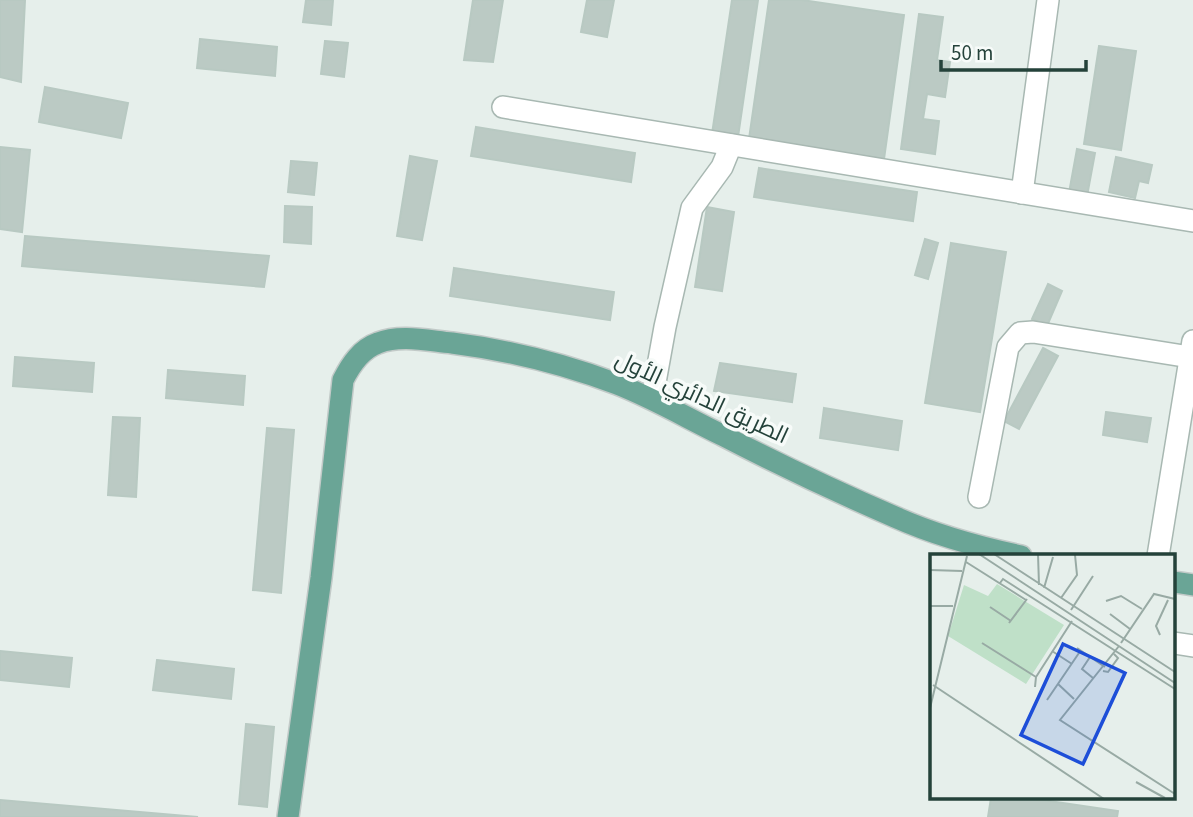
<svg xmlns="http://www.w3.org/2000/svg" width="1193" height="817" font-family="'Source Sans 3',Cairo,sans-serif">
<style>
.building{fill:#bbcac4;stroke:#b8c9c2;stroke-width:2}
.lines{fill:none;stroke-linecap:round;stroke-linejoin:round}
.minor-casing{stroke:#a8b8b2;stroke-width:24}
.major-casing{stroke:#c2cac8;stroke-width:24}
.minor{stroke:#fff;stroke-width:21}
.major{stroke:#6aa596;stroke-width:21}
.labels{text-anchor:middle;stroke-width:7;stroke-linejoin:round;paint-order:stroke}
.street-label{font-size:23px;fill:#24423a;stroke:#f7fbf9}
.inset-road{fill:none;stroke:#98aaa4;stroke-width:2}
.view{fill:#1d4ed8;fill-opacity:0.15;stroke:#1d4ed8;stroke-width:3.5}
.inset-edge{fill:none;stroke:#24423a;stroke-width:3.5}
</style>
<rect width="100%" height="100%" fill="#e6efeb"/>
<g class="building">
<polygon points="0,0 25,0 21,82 0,77"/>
<polygon points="306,0 333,0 331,25 303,22"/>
<polygon points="473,0 503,0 493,62 464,60"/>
<polygon points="587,0 614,0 607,37 581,32"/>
<polygon points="732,0 758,0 738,137 712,134"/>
<polygon points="769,0 802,0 904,15 884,159 749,139"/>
<polygon points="919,14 943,17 937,60 950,62 945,97 927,94 923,119 939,121 935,154 901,149"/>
<polygon points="200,39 277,47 275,76 197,68"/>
<polygon points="325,41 348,43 344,77 321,74"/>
<polygon points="1099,46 1136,51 1121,150 1084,144"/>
<polygon points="45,87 128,103 121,138 39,122"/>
<polygon points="476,127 635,153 631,182 471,156"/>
<polygon points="0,147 30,150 22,232 0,229"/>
<polygon points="1077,149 1095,153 1087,196 1069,193"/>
<polygon points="410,156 437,161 422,240 397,236"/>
<polygon points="1116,157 1152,165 1148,183 1139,181 1135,198 1109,192"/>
<polygon points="291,161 317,163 314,195 288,192"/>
<polygon points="759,168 917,192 913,221 754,197"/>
<polygon points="285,206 312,207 311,244 284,242"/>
<polygon points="707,207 734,212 722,291 695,287"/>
<polygon points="25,236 269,256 264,287 22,266"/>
<polygon points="925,239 938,243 928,279 915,275"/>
<polygon points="951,243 1006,252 980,412 925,403"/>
<polygon points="454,268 614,292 610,320 450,296"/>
<polygon points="1048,284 1062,291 1047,326 1032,319"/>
<polygon points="1043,348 1058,356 1019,429 1004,421"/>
<polygon points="15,357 94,363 92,392 13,386"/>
<polygon points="720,363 796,374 792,402 714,391"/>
<polygon points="168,370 245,376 243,405 166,398"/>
<polygon points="824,408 902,421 898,450 820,438"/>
<polygon points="1106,412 1151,418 1147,442 1103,435"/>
<polygon points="113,417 140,418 136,497 108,495"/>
<polygon points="267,428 294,430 281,593 253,590"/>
<polygon points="0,651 72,658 69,687 0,680"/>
<polygon points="157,660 234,669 231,699 153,690"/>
<polygon points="246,724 274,727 267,807 239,804"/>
<polygon points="991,798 1029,798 1118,811 1117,817 988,817"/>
<polygon points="0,800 198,817 0,817"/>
</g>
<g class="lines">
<g class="minor-casing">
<g id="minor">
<polyline points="503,107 1193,221"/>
<polyline points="1022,193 1048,0"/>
<polyline points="652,399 665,327 692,208 722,167 731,145"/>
<polyline points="979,497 1008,347 1020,333 1033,332 1190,357"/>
<polyline points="1158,556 1193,341"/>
<polyline points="1174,643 1193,646"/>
</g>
</g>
<g class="major-casing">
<g id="major">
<polyline points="1174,582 1193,585"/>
<path d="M288 817 321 578 343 380C351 364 361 349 378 343 401 334 429 341 452 343 508 350 564 364 617 384 653 398 687 418 722 435 778 464 837 492 895 517 935 535 979 547 1021 556"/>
</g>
</g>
<use href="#minor" class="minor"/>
<use href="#major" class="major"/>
</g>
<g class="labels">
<g class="street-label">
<text transform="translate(702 397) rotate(25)" y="8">الطريق الدائري الأول</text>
</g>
</g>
<g transform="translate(930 554)">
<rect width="245" height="245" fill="#e6efeb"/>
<path d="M67 30 134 71 96 130 18 82 34 31 58 42Z" fill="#bfe0c8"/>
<path class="inset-road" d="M49 0 245 129M64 0 245 118M108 0 109 31M36 8 96 46M0 16 32 17M70 29 73 25 245 135M114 34 123 3M131 44 147 21 145 1M176 47 191 42 212 55M0 52H23M60 53 81 67M141 56 163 22M180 60 200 75M79 69 97 45M230 81 226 72 238 46M52 89 106 123M191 89 224 40 245 45M189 92 130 166 245 240M147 94 175 113M122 97 142 110M160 103 152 115 163 124M173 117 178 118 188 104 184 100M128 130 144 145M3 131 174 245M105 133 106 123 142 67M117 146 151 96M0 154 37 2M206 228 235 244"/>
<path class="view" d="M133 90 195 119 153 210 91 181Z"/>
<rect width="245" height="245" class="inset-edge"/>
</g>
<path d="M941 60v10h145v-10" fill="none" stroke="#24423a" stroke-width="3.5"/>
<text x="951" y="60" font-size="21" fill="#24423a" stroke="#f7fbf9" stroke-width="5" paint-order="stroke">50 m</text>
</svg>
